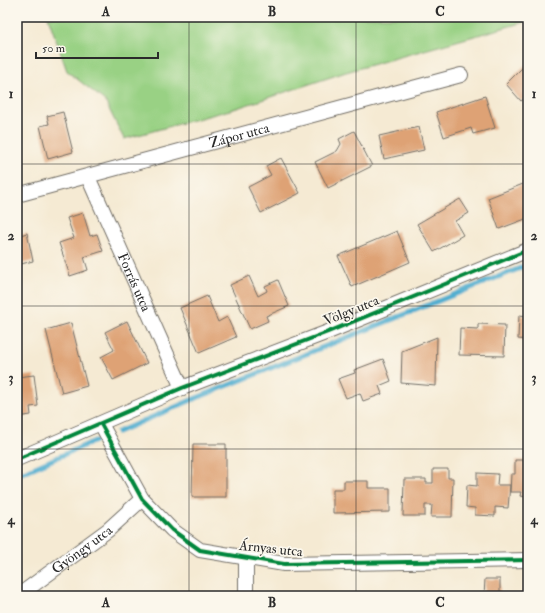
<svg xmlns="http://www.w3.org/2000/svg" width="545" height="613" font-family="'IM FELL Double Pica',serif">
<style>
.green{fill:#99d184;stroke:#627e58}
.lines{fill:none;stroke-linecap:round;stroke-linejoin:round}
.stream{stroke:#52afd0;stroke-width:5}
.building{fill:#dea275}
.minor-casing{stroke:#726e66;stroke-width:16}
.minor{stroke:#fff;stroke-width:14}
.cycleway-casing{stroke:#fbf7ec;stroke-width:6}
.cycleway{stroke:#00873e;stroke-width:4}
.grid{fill:none;stroke:#2b2b2b;stroke-width:1;stroke-opacity:0.55}
.labels{text-anchor:middle;stroke-width:3.5;stroke-linejoin:round;paint-order:stroke}
.street-label{font-size:14px;fill:#2b2b2b;stroke:#fbf7ec}
.neatline{fill:none;stroke:#2b2b2b;stroke-width:1.5}
.grid-label{font-size:13px;text-anchor:middle;font-weight:bold;fill:#2b2b2b}
</style>
<rect width="100%" height="100%" fill="#fbf7ec"/>
<filter id="ink" filterUnits="userSpaceOnUse"><feTurbulence type="fractalNoise" baseFrequency=".025" numOctaves="2"/><feDisplacementMap in="SourceGraphic" scale="8" xChannelSelector="R" yChannelSelector="G"/><feConvolveMatrix kernelMatrix="1 2 1 2 8 2 1 2 1" color-interpolation-filters="sRGB"/></filter>
<filter id="wash" filterUnits="userSpaceOnUse"><feTurbulence type="fractalNoise" baseFrequency=".012" numOctaves="4" result="noise"/><feDisplacementMap in="SourceGraphic" scale="16" xChannelSelector="R" yChannelSelector="G"/><feGaussianBlur stdDeviation="0.9" result="paint"/><feColorMatrix in="noise" values="0 0 0 0 0 0 0 0 0 0 0 0 0 0 0 0 0 1.4 0 .05"/><feComposite in="paint" operator="in"/></filter>
<g filter="url(#wash)">
<rect width="100%" height="100%" fill="#f5ead3"/>
<polygon class="green" points="48,17 528,17 528,21 346,72 237,108 124,139 105,101 67,71"/>
<g class="lines">
<g class="stream">
<polyline points="118,432 194,399 528,265"/>
<polyline points="17,475 95,441"/>
</g>
</g>
<g id="blocks">
<g class="building">
<polygon points="528,62 528,96 521,101 506,84"/>
<polygon points="485,96 495,128 473,134 471,128 444,137 436,112"/>
<polygon points="63,112 73,152 48,159 40,126 49,124 47,116"/>
<polygon points="419,127 424,150 384,159 379,136"/>
<polygon points="354,131 372,166 328,188 315,162 337,151 341,144 339,139"/>
<polygon points="281,158 300,193 261,213 248,187 271,175 266,166"/>
<polygon points="528,182 528,218 499,229 488,198"/>
<polygon points="460,199 469,213 455,221 463,235 434,252 417,224"/>
<polygon points="83,213 90,236 97,234 103,251 84,257 88,270 70,276 59,243 74,238 67,218"/>
<polygon points="397,231 410,262 352,287 338,256"/>
<polygon points="27,233 33,261 17,265 17,236"/>
<polygon points="249,276 258,296 267,291 265,286 278,280 289,306 266,316 268,321 250,329 230,285"/>
<polygon points="207,296 218,322 227,317 236,337 199,353 180,308"/>
<polygon points="519,315 528,316 528,340 518,339"/>
<polygon points="127,321 147,363 113,380 101,357 114,350 105,332"/>
<polygon points="71,323 87,386 62,393 46,330"/>
<polygon points="478,324 505,325 504,356 459,355 460,328 478,329"/>
<polygon points="437,337 436,386 401,383 402,351"/>
<polygon points="383,359 391,381 379,386 382,394 363,401 360,393 346,398 338,379 355,373 354,370"/>
<polygon points="34,375 38,406 30,407 31,415 17,417 17,377"/>
<polygon points="193,444 226,444 226,497 192,497"/>
<polygon points="515,460 528,460 528,497 520,496 521,492 510,492 511,474 515,474"/>
<polygon points="433,469 448,469 448,478 453,478 452,517 431,517 432,505 425,505 425,516 403,516 404,479 426,479 426,483 433,483"/>
<polygon points="477,473 498,474 497,485 510,485 508,508 495,507 495,516 475,515 475,508 466,507 467,485 477,486"/>
<polygon points="344,481 368,481 368,488 390,488 390,512 333,513 333,489 344,489"/>
<polygon points="485,579 500,579 500,596 484,596"/>
</g>
</g>
</g>
<g filter="url(#ink)">
<use href="#blocks" fill-opacity="0" stroke="#726e66" stroke-width="1"/>
<g class="lines">
<g class="minor-casing">
<g id="minor">
<path id="s1" d="M88 177 182 388"/>
<path id="s2" d="M17 195 461 75"/>
<polyline points="101,424 142,499 172,530 200,550 284,564 528,560"/>
<polyline points="17,459 182,388 328,332 528,250"/>
<polyline points="246,558 246,596"/>
<path id="s3" d="M18 596 108 530 142 499"/>
</g>
</g>
<use href="#minor" class="minor"/>
<g class="cycleway-casing">
<g id="cycleway">
<polyline points="101,424 142,499 172,530 200,550 284,564 528,560"/>
<polyline points="17,459 182,388 328,332 528,250"/>
</g>
</g>
<use href="#cycleway" class="cycleway"/>
</g>
</g>
<path class="grid" d="M189 17V596M356 17V596M17 164H528M17 306H528M17 449H528"/>
<g class="labels">
<g class="street-label">
<text dy="5" stroke="none"><textPath href="#s2" startOffset="230">Zápor utca</textPath></text>
<text dy="5" stroke="none"><textPath href="#s1" startOffset="115">Forrás utca</textPath></text>
<text transform="translate(351 310) rotate(-22)" y="5">Völgy utca</text>
<text transform="translate(271 548) rotate(6)" y="5">Árnyas utca</text>
<text dy="5" stroke="none"><textPath href="#s3" startOffset="79">Gyöngy utca</textPath></text>
</g>
</g>
<rect width="545" height="613" fill="none" stroke="#fbf7ec" stroke-width="44"/>
<path d="M36 52v6h122v-6" fill="none" stroke="#2b2b2b" stroke-width="2"/>
<text x="42" y="52" font-size="12" fill="#2b2b2b" stroke="#fbf7ec" stroke-width="3" paint-order="stroke">50 m</text>
<rect x="22" y="22" width="501" height="569" class="neatline"/>
<g class="grid-label">
<text x="106" y="16">A</text>
<text x="272" y="16">B</text>
<text x="440" y="16">C</text>
<text x="11" y="98">1</text>
<text x="534" y="98">1</text>
<text x="11" y="240">2</text>
<text x="534" y="240">2</text>
<text x="11" y="382">3</text>
<text x="534" y="382">3</text>
<text x="11" y="524">4</text>
<text x="534" y="524">4</text>
<text x="106" y="607">A</text>
<text x="272" y="607">B</text>
<text x="440" y="607">C</text>
</g>
</svg>
